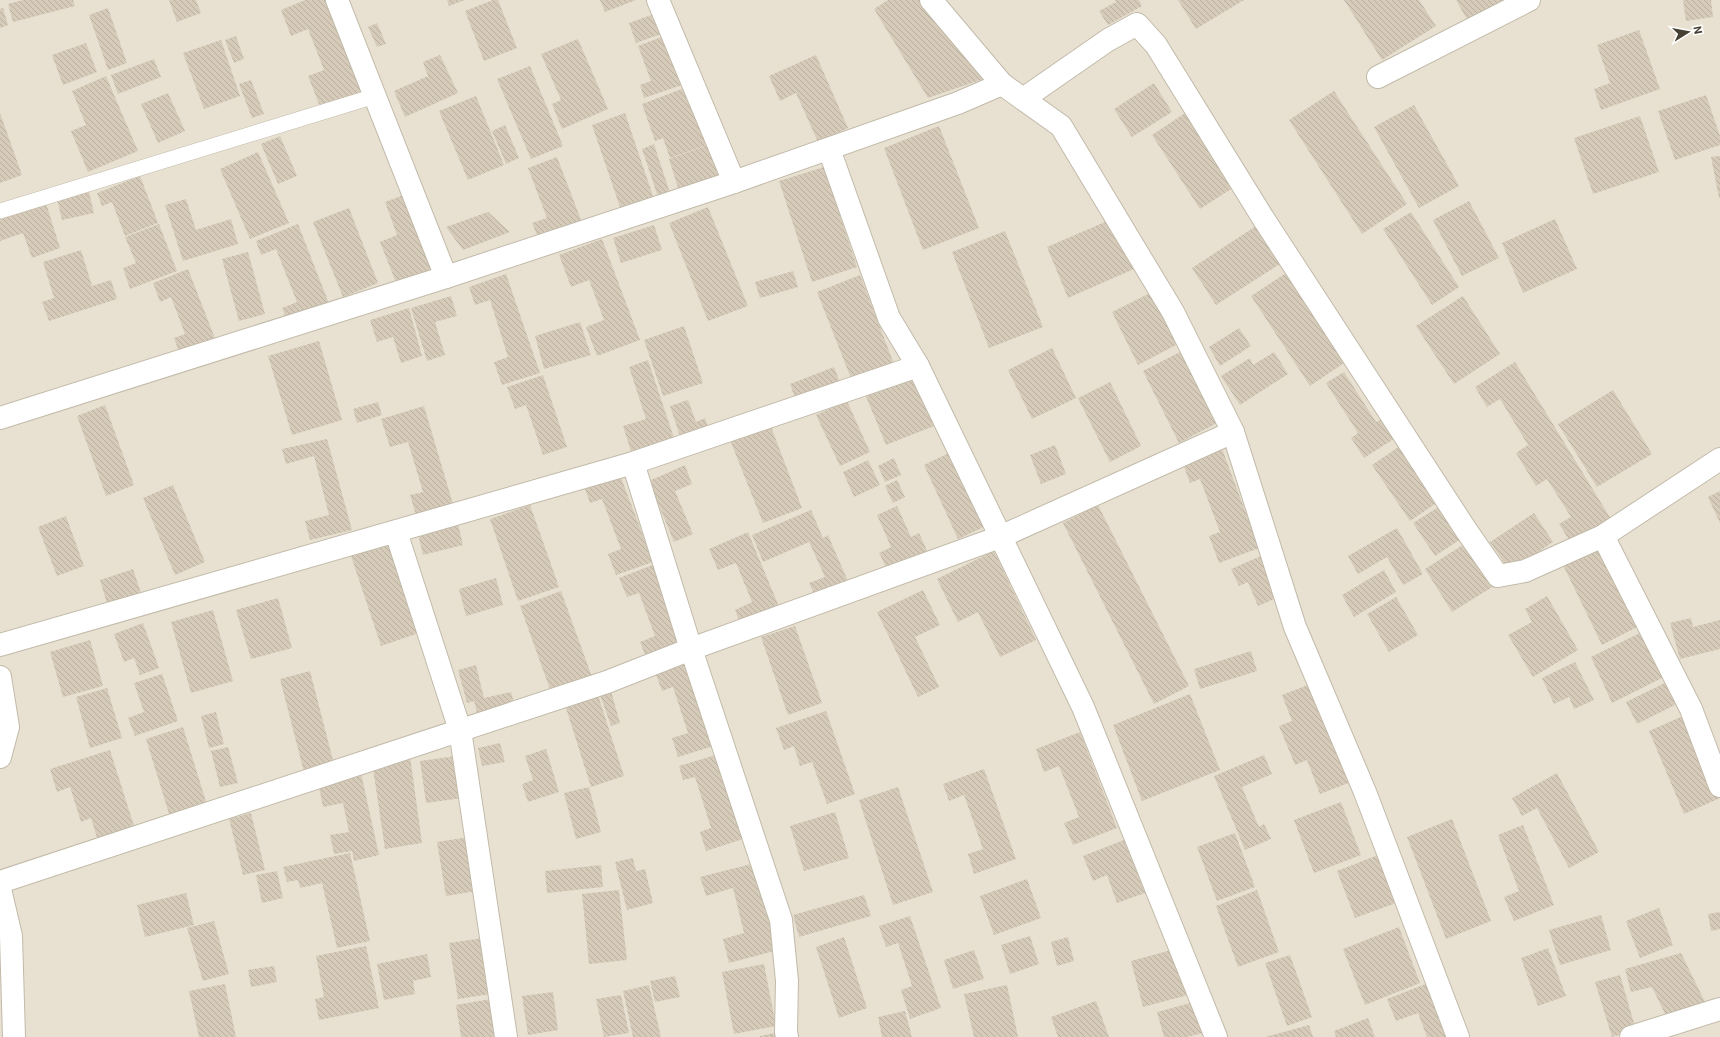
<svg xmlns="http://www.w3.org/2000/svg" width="1720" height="1037" font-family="Roboto,sans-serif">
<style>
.residential{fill:#e8e1d2}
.building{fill:url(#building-back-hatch)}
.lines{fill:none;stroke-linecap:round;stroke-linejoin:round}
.service-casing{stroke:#c2baa9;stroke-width:16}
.minor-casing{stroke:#c2baa9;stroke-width:24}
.service{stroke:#fff;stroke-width:15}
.minor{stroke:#fff;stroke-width:22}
</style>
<defs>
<pattern id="building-back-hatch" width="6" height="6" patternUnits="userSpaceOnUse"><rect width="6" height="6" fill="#d6cbb9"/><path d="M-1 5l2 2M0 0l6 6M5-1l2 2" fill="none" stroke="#b9afa0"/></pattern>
</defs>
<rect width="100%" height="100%" fill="#f3efe4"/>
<rect class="residential" x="0" y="0" width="1720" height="1037"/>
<g class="building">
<polygon points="23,0 73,0 75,6 13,22 8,4"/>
<polygon points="169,0 196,0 201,13 177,22"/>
<polygon points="305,0 326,0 362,93 321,109 308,76 324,70 308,29 291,36 281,10"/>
<polygon points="447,0 465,0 449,6"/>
<polygon points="493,0 498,0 517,48 484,61 465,11"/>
<polygon points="600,0 636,0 605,12"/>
<polygon points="888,0 920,0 986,78 928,98 874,9"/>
<polygon points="1115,0 1139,0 1142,6 1108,25 1099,11 1116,2"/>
<polygon points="1178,0 1244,0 1196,29"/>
<polygon points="1344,0 1419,0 1436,26 1382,60"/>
<polygon points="1456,0 1508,0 1469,23"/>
<polygon points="1683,0 1711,0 1713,17 1686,21"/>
<polygon points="3,8 8,25 0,28 0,9"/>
<polygon points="108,8 127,63 108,70 89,15"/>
<polygon points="654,14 661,34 636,43 629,23"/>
<polygon points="377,23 386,44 377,47 368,27"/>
<polygon points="1639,30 1660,89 1601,110 1594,89 1610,83 1597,45"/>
<polygon points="236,36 244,59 234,63 225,40"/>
<polygon points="664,36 682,85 644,98 640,85 651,81 638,46"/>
<polygon points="578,39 608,109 562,129 552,104 561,100 541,54"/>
<polygon points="221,40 240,96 204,109 183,53"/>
<polygon points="86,43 97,72 63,85 52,55"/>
<polygon points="440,55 458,93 405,117 394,91 428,76 423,62"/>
<polygon points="816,55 848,128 818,142 796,93 780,101 769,76"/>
<polygon points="154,59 161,77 118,94 111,75"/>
<polygon points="530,66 563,146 531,159 497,79"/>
<polygon points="106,76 138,151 88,172 71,131 86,125 72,91"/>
<polygon points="251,80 264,114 252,118 239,84"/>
<polygon points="1154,83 1172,112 1132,137 1114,109"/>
<polygon points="687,87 707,145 670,158 663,138 655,141 642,104"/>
<polygon points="1334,91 1407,204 1362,234 1289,120"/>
<polygon points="168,93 185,131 158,143 141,104"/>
<polygon points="1706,95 1720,136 1720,145 1675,160 1658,111"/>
<polygon points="476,96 504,165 468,180 439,111"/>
<polygon points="1414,105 1459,186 1419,208 1374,127"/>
<polygon points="1191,109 1239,184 1200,209 1152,135"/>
<polygon points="0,113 22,175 0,183"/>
<polygon points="625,113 654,199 621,210 592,125"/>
<polygon points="1640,116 1659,172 1593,194 1574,138"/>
<polygon points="505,125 519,158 506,164 492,131"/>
<polygon points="939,126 979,228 923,250 884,148"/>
<polygon points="280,136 297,176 278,184 261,144"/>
<polygon points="654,144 670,193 658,197 642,149"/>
<polygon points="708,145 719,177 679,191 669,159"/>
<polygon points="258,152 289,223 250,239 220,169"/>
<polygon points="1720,156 1720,198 1719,198 1711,157"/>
<polygon points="557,157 583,225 540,242 532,223 547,218 528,168"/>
<polygon points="824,167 857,267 812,282 779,181"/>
<polygon points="140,176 158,223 125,236 112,202 102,206 97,193"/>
<polygon points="89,192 94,213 62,220 57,199"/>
<polygon points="409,193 439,268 397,285 380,242 397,235 385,202"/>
<polygon points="186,199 196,230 231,219 238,244 183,261 165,205"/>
<polygon points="1469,201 1499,258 1462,276 1433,220"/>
<polygon points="46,203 60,248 32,258 23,233 0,241 0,218"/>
<polygon points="708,207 748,306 708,321 669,223"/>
<polygon points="349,208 378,283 343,297 313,222"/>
<polygon points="488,212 510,232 463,250 446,227"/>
<polygon points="1411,212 1459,287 1432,305 1383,229"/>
<polygon points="1112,219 1134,269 1068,298 1047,247"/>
<polygon points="1555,219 1577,269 1523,293 1502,243"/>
<polygon points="159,224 177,271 130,289 123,268 136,263 125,237"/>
<polygon points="298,224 330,306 288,323 282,308 297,302 276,249 261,255 256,241"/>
<polygon points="1259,224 1283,262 1216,305 1192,268"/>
<polygon points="654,225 662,250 621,263 613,238"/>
<polygon points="1005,231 1043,327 989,348 952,252"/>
<polygon points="602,239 640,340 597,356 586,327 604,320 589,280 571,287 559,255"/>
<polygon points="81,250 92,286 111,280 117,299 49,321 42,302 54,298 43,262"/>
<polygon points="248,252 265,314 239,321 222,259"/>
<polygon points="188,269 216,341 180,355 174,338 185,334 171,297 160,302 153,283"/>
<polygon points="793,271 798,287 760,298 755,282"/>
<polygon points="1289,271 1347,361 1310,386 1251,296"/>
<polygon points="506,274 540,373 502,385 494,362 508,357 490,300 475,305 469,287"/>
<polygon points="860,275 894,364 852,381 817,292"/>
<polygon points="1154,291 1180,343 1138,365 1112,312"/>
<polygon points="451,296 457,316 435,322 445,355 427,361 411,308"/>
<polygon points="1463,296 1500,354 1454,384 1416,326"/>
<polygon points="409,308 422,356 401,363 393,337 377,342 370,320"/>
<polygon points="580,322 591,355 544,369 535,336"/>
<polygon points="684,326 703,383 663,396 644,340"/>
<polygon points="1239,328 1251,346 1220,366 1209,347"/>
<polygon points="319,341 342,420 292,435 268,356"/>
<polygon points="1052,348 1076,398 1032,419 1008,370"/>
<polygon points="1182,351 1217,423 1179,443 1143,371"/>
<polygon points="1274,352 1288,374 1240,405 1221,376 1250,358 1253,365"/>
<polygon points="648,360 676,444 633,458 623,426 646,419 629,367"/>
<polygon points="1515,362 1611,519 1571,543 1559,524 1571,517 1547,479 1536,486 1516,453 1528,445 1500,399 1487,407 1475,387"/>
<polygon points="834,367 841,385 797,403 790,384"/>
<polygon points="1344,372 1376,422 1385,417 1397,437 1364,458 1351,438 1358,433 1326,383"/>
<polygon points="913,374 934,426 886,445 865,394"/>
<polygon points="543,375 567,447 543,455 526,405 515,409 507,387"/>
<polygon points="1110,382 1141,446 1110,462 1078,398"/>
<polygon points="1613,390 1652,454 1597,487 1558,424"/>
<polygon points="688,400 696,422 705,418 710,433 682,442 670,406"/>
<polygon points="847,401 870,452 840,466 816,415"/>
<polygon points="378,402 382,415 357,423 353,409"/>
<polygon points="105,405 134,485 106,496 77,416"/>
<polygon points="424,406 453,504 416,515 410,495 423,492 408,442 390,447 381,419"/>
<polygon points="770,424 802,508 763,523 730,440"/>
<polygon points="327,439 352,530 310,540 305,521 329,515 314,456 286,464 282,449"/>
<polygon points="1055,445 1066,474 1041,484 1030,455"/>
<polygon points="1221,446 1259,548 1219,563 1209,536 1220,532 1200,479 1190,483 1182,461"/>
<polygon points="1400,446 1438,502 1410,521 1372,465"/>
<polygon points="949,453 984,527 958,539 924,465"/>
<polygon points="894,458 901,475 885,482 878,466"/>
<polygon points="868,460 880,485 854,497 843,472"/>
<polygon points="685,465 692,484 675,491 693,534 674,542 649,481"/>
<polygon points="620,475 653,562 616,575 608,554 621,549 602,499 590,503 585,489"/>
<polygon points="897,480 905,497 893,503 885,486"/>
<polygon points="173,485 205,562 175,575 143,498"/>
<polygon points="1720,491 1720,523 1708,497"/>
<polygon points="530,505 559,587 518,601 490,519"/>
<polygon points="1098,505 1189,686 1154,704 1063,523"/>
<polygon points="897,506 911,537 919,533 929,555 889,573 879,553 891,547 877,515"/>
<polygon points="1440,506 1461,539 1435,556 1413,523"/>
<polygon points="811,510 823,538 828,535 850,586 817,600 809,583 825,577 809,542 763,562 752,535"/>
<polygon points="1534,513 1553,542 1510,571 1490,542"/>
<polygon points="66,516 84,566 57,576 38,527"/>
<polygon points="458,524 463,545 423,555 418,534"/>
<polygon points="1397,528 1423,574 1403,585 1387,557 1358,574 1348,556"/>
<polygon points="748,532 780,609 741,625 735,610 752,602 736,563 718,570 709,549"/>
<polygon points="391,542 422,632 381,646 351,556"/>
<polygon points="1466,543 1494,586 1452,612 1425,569"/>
<polygon points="1602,546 1641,625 1602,645 1563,565"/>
<polygon points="994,551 1036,640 1000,657 978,612 958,622 937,579"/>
<polygon points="1261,556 1279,597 1258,606 1248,582 1239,586 1231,569"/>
<polygon points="655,564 685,645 647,660 640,642 655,636 639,593 627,597 619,578"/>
<polygon points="133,569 142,596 108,607 100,580"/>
<polygon points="1384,570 1396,592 1354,617 1342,595"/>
<polygon points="496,578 503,605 466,616 459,589"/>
<polygon points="923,590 940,625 915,637 939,687 918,697 877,612"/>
<polygon points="561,591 592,677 551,692 520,606"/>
<polygon points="1547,596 1578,650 1533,677 1508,635 1532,622 1525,609"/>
<polygon points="1396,597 1418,635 1389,652 1367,614"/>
<polygon points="278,598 292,648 251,659 236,610"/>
<polygon points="213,610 233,681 191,693 171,622"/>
<polygon points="1691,618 1693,627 1720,620 1720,649 1680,659 1670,623"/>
<polygon points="143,623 159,668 140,675 134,658 124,662 114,634"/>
<polygon points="795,626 822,703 788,715 761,637"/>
<polygon points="1644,631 1666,676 1612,703 1591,657"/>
<polygon points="90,640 103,686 63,697 50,652"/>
<polygon points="1251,651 1257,671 1200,689 1194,669"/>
<polygon points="691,661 717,745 678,757 672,738 688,733 673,687 662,691 655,672"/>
<polygon points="1575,662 1594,700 1574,709 1569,697 1554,704 1542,678"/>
<polygon points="476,665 484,698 511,692 515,707 478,716 474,701 467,703 458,670"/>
<polygon points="310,671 334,764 304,772 280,679"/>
<polygon points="162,674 178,721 135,736 128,718 144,712 134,683"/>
<polygon points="1669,681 1679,703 1637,724 1626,702"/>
<polygon points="1313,683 1351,782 1320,794 1307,760 1295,765 1279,726 1292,721 1282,695"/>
<polygon points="107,688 122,738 90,748 76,697"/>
<polygon points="611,691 620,723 611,726 600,695"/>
<polygon points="1190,694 1220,770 1142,801 1113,725"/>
<polygon points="598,695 624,776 591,787 565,705"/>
<polygon points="826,711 855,794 827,804 812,762 800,766 794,746 784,750 776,728"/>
<polygon points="216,712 224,744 209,748 201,716"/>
<polygon points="1685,715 1720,798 1684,814 1649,731"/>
<polygon points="183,727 207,805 170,817 146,739"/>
<polygon points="1080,732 1117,828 1073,845 1064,823 1079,817 1059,766 1044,772 1036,749"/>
<polygon points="500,743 505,762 482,766 478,748"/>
<polygon points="228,747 238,783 220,787 211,751"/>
<polygon points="546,749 559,792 528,802 522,784 533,780 525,756"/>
<polygon points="110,750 135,829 98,841 91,818 81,822 70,787 57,792 50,769"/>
<polygon points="719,754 746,838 706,851 700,832 711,828 695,777 683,780 679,766"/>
<polygon points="1264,755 1272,774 1242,787 1259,827 1264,824 1271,839 1245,850 1214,776"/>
<polygon points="410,756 422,843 385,849 372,762"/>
<polygon points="456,756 462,798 426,803 420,761"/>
<polygon points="984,769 1016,859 974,874 968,854 983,849 964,795 949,801 943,784"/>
<polygon points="361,773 379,855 354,861 352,851 334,854 330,835 349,832 343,803 323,807 318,782"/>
<polygon points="1557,773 1599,852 1569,868 1537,808 1522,816 1512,798"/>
<polygon points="589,787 601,832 576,839 564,793"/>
<polygon points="898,787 933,892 893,905 859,800"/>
<polygon points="1341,802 1361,855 1314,873 1294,820"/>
<polygon points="835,812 849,858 804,871 790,826"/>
<polygon points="251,813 265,870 243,875 229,819"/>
<polygon points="1452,819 1491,921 1446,939 1407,837"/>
<polygon points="1523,825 1554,905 1514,921 1504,897 1519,891 1498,835"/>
<polygon points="1235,833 1255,887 1217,901 1197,847"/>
<polygon points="469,837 477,891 446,896 437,842"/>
<polygon points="1124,840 1145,893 1117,903 1107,875 1093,881 1083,856"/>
<polygon points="350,853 370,941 337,948 322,883 300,888 298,880 287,882 283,867"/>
<polygon points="1378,855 1396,903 1355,918 1337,871"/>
<polygon points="633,858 636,871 645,869 653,903 627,910 615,862"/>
<polygon points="755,863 778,950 729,963 723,939 744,933 733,888 706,896 700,877"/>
<polygon points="601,865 603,887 547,893 545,871"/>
<polygon points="277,871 283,898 262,903 256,875"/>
<polygon points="1027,879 1041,918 994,935 980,896"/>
<polygon points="619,890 627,960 589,964 582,894"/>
<polygon points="1257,890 1279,952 1238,967 1216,906"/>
<polygon points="186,893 194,925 145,937 137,905"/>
<polygon points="864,895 871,916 799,937 793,915"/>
<polygon points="1659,908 1673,945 1640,958 1626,921"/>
<polygon points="1720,912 1720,929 1711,931 1708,914"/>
<polygon points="1601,915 1611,950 1560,965 1549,930"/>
<polygon points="910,916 941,1008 910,1019 901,990 912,986 898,943 886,947 879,926"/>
<polygon points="214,921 229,974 203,981 187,928"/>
<polygon points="1399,927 1420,983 1365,1005 1343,949"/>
<polygon points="1030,936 1039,964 1010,974 1001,945"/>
<polygon points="844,937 867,1008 839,1018 816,947"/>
<polygon points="1068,937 1074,961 1057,966 1051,942"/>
<polygon points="483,938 491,994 458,999 449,943"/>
<polygon points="366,946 379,1008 319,1020 315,999 324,997 316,956"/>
<polygon points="1548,948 1566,996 1538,1006 1521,958"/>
<polygon points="1175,949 1188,995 1143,1007 1131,961"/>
<polygon points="974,950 984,979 953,989 944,960"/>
<polygon points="1681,953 1706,1004 1667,1018 1652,987 1631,992 1625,969"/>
<polygon points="427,954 431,977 413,981 415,994 384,1000 377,964"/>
<polygon points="1290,955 1312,1017 1287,1026 1265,963"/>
<polygon points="764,964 776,1026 734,1034 722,972"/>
<polygon points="274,966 277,982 251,987 248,970"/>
<polygon points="1620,975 1636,1030 1612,1037 1595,982"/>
<polygon points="675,976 680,997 655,1002 650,981"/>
<polygon points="1428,983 1449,1037 1427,1037 1418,1013 1396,1021 1387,999"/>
<polygon points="225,984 236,1037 199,1037 189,991"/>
<polygon points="649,985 661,1037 633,1037 623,991"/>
<polygon points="1007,985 1018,1037 974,1037 964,994"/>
<polygon points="553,992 558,1030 528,1035 522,996"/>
<polygon points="621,995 629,1033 604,1037 596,999"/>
<polygon points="491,999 498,1037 461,1037 456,1005"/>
<polygon points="1096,1001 1109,1037 1058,1037 1051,1017"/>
<polygon points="1194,1002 1203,1033 1187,1037 1164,1037 1157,1012"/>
<polygon points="905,1011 912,1037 882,1037 878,1017"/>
<polygon points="1368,1018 1375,1037 1336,1037 1334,1031"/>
<polygon points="1309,1025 1313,1037 1265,1037"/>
<polygon points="780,1032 781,1037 760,1037 760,1036"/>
</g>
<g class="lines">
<g class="service-casing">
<polyline id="service" points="0,211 375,96"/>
</g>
<g class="minor-casing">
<g id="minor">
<polyline points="337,0 446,277"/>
<polyline points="658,0 734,182"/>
<polyline points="931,0 1002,84 1061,126 1173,312 1233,432 1295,627 1365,792 1458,1037"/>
<polyline points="1378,77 1529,0"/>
<polyline points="1023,99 1108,40 1137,24 1156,45 1263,218 1466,530 1498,576 1525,571 1603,536 1720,459"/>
<polyline points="829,149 889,318 918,366 1083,707 1216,1037"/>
<polyline points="0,418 446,277 734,182 958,103 1002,84"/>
<polyline points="633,463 691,649 781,920 787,981 786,1032 787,1037"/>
<polyline points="396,532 460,730 506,1037"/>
<polyline points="1603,536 1691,709 1720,786"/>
<polyline points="0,645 633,463 918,366"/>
<polyline points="0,677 8,727 0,757"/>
<polyline points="0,882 607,682 691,649 1000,537 1233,432"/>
<polyline points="0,889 11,936 14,1037"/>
<polyline points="1631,1037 1720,1009"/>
</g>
</g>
<use href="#service" class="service"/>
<use href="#minor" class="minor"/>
</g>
<g transform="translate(1688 32) rotate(79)" stroke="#ffffff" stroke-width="3" paint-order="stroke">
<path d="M0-3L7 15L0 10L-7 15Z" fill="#463f34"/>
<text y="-6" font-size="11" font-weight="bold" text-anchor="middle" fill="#463f34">N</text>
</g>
</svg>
